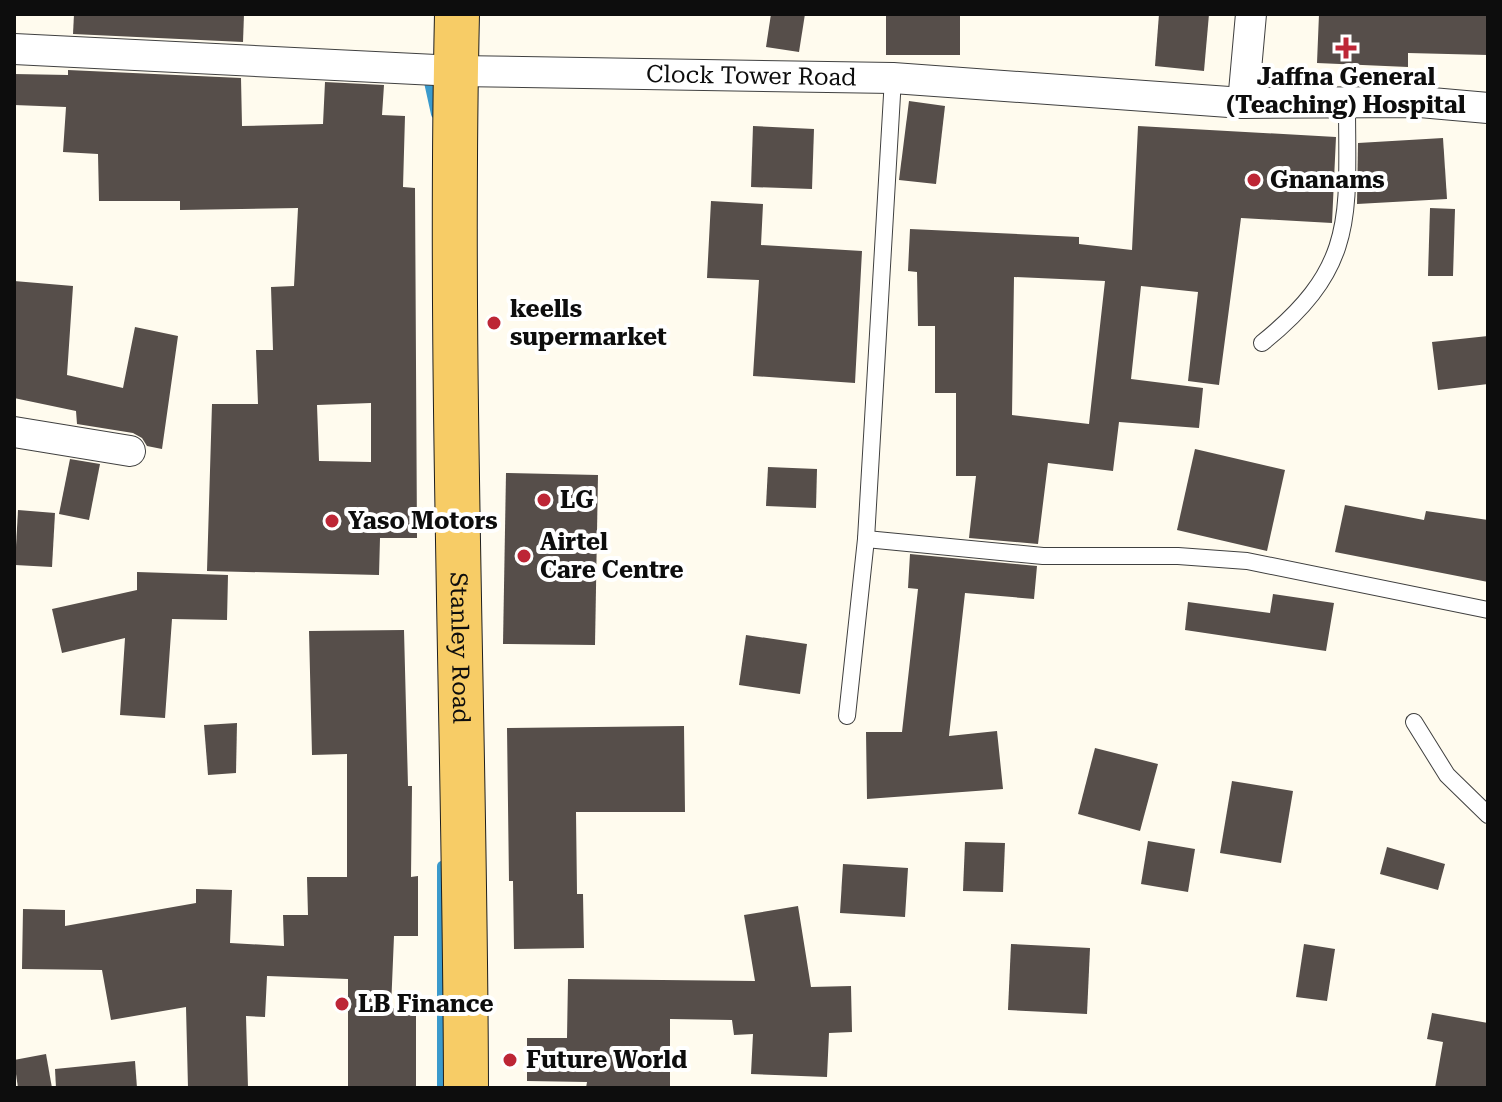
<svg xmlns="http://www.w3.org/2000/svg" width="1502" height="1102" font-family="'Roboto Serif',serif">
<style>
.lines{fill:none;stroke-linecap:round;stroke-linejoin:round}
.stream{stroke:#3b9acc;stroke-width:10}
.building{fill:#564e4a;fill-rule:evenodd}
.lane-casing{stroke:#404040;stroke-width:18}
.street-casing{stroke:#404040;stroke-width:32}
.primary-casing{stroke:#1e1e1e;stroke-width:46}
.lane{stroke:#fff;stroke-width:16}
.street{stroke:#fff;stroke-width:30}
.primary{stroke:#f7cc66;stroke-width:44}
.poi-dot{fill:#bd2636;stroke:#fff;stroke-width:3}
.labels{text-anchor:middle;stroke-width:8;stroke-linejoin:round;paint-order:stroke}
.street-label{font-size:24px;fill:#0d0d0d;stroke:#fff}
.poi-label{font-size:24px;font-weight:bold;fill:#0d0d0d;stroke:#fff;text-anchor:start}
</style>
<rect width="100%" height="100%" fill="#fffbee"/>
<g class="lines">
<g class="stream">
<polyline points="429,82 436,114"/>
<polyline points="442,866 442,1088"/>
</g>
</g>
<g class="building">
<polygon points="74,14 244,14 243,42 73,34"/>
<polygon points="771,14 805,14 799,52 766,47"/>
<rect x="886" y="14" width="74" height="41"/>
<polygon points="1159,14 1209,14 1204,71 1155,66"/>
<polygon points="1319,14 1488,14 1488,55 1408,53 1408,67 1317,63"/>
<path d="M68 70 241 78 242 126 323 124 325 82 384 85 382 115 405 116 403 187 415 188 417 538H380L379 575 207 571 212 404H258L256 350H273L271 287 294 286 298 208 180 210V201H99L98 154 63 152 66 107 14 105V74L68 75ZM371 403V462L319 461 317 405Z"/>
<polygon points="909,101 945,106 936,184 899,180"/>
<polygon points="753,126 814,129 812,189 751,187"/>
<path d="M1138 126 1336 137 1332 223 1241 218 1219 385 1188 381 1198 292 1141 286 1131 379 1203 388 1199 428 1119 422 1113 471 1048 463 1038 544 969 538 976 476H956V393H935V326H918L917 272 908 271 910 229 1079 237V244L1132 250ZM1014 277 1105 281 1089 424 1012 415Z"/>
<polygon points="1443,138 1447,199 1357,204 1358,143"/>
<polygon points="711,201 763,204 761,245 862,251 855,383 753,376 759,280 707,278"/>
<polygon points="1430,208 1455,209 1453,276 1428,276"/>
<polygon points="14,281 73,286 67,375 123,388 135,327 178,336 162,449 147,446 142,438 133,433 77,424 76,411 14,398"/>
<polygon points="1488,336 1488,384 1438,390 1432,342"/>
<polygon points="1195,449 1285,470 1267,551 1177,530"/>
<polygon points="70,459 100,464 89,520 59,514"/>
<polygon points="768,467 817,469 816,508 766,506"/>
<polygon points="506,473 598,475 595,645 503,644"/>
<polygon points="1345,505 1424,520 1426,511 1488,520 1488,582 1335,552"/>
<polygon points="18,510 55,513 52,567 15,565"/>
<polygon points="910,554 1037,566 1034,599 965,593 949,736 997,731 1003,789 867,799 866,732 902,732 918,589 908,588"/>
<polygon points="137,572 228,575 227,620 172,619 165,718 120,715 125,638 62,653 52,609 137,590"/>
<polygon points="1273,594 1334,603 1326,651 1185,630 1188,602 1270,613"/>
<polygon points="404,630 408,786 412,786 411,877 418,876 418,936 394,936 391,1008 416,1009 416,1088 348,1088 348,979 267,976 265,1017 246,1016 248,1088 188,1088 186,1007 111,1020 102,970 22,969 23,909 65,910 65,926 196,903 196,889 232,890 230,943 284,946 283,915 308,915 307,877 347,877 347,754 312,755 309,631"/>
<polygon points="746,635 807,644 800,694 739,685"/>
<polygon points="237,723 236,773 208,775 204,725"/>
<polygon points="684,726 685,812 576,812 577,894 583,894 584,948 514,949 513,881 509,881 507,728"/>
<polygon points="1095,748 1158,764 1140,831 1078,814"/>
<polygon points="1232,781 1293,791 1281,863 1220,853"/>
<polygon points="1148,841 1195,849 1188,892 1141,884"/>
<polygon points="965,842 1005,843 1003,892 963,891"/>
<polygon points="1387,847 1445,864 1438,890 1380,874"/>
<polygon points="843,864 908,868 905,917 840,913"/>
<polygon points="798,906 811,987 851,986 852,1032 829,1033 827,1077 751,1074 753,1034 734,1035 732,1020 670,1019 670,1088 586,1088 587,1082 527,1081 527,1038 567,1038 568,979 755,981 744,915"/>
<polygon points="1011,944 1090,948 1087,1014 1008,1010"/>
<polygon points="1304,944 1335,949 1327,1001 1296,997"/>
<polygon points="1432,1013 1488,1023 1488,1088 1435,1088 1443,1042 1427,1039"/>
<polygon points="46,1054 52,1088 18,1088 14,1060"/>
<polygon points="135,1061 137,1088 56,1088 55,1069"/>
</g>
<g class="lines">
<g class="lane-casing">
<g id="lane">
<path d="M1262 343C1358 266 1347 215 1347 103"/>
<polyline points="866,539 1043,556 1178,556 1247,561 1488,610"/>
<polyline points="847,716 866,539 893,78"/>
<polyline points="1414,722 1447,775 1488,815"/>
</g>
</g>
<g class="street-casing">
<g id="street">
<path id="s1" d="M14 49 456 71 893 78 1243 103 1420 102 1488 108"/>
<polyline points="1243,103 1251,14"/>
<polyline points="14,432 130,451"/>
</g>
</g>
<g class="primary-casing">
<g id="primary">
<path id="s2" d="M457 14C449 372 465 730 466 1088"/>
</g>
</g>
<use href="#lane" class="lane"/>
<use href="#street" class="street"/>
<use href="#primary" class="primary"/>
</g>
<g class="poi-dot">
<path d="M1342 36h8v8h8v8h-8v8h-8v-8h-8v-8h8z"/>
<circle cx="1254" cy="180" r="8"/>
<circle cx="494" cy="323" r="8"/>
<circle cx="544" cy="500" r="8"/>
<circle cx="332" cy="521" r="8"/>
<circle cx="524" cy="556" r="8"/>
<circle cx="342" cy="1004" r="8"/>
<circle cx="510" cy="1060" r="8"/>
</g>
<g class="labels">
<g class="street-label">
<text dy="8" stroke="none"><textPath href="#s1" startOffset="738">Clock Tower Road</textPath></text>
<text dy="8" stroke="none"><textPath href="#s2" startOffset="634">Stanley Road</textPath></text>
</g>
<g class="poi-label">
<text x="1346" y="85" text-anchor="middle">Jaffna General<tspan x="1346" dy="28">(Teaching) Hospital</tspan></text>
<text x="1270" y="188">Gnanams</text>
<text x="510" y="317">keells<tspan x="510" dy="28">supermarket</tspan></text>
<text x="560" y="508">LG</text>
<text x="348" y="529">Yaso Motors</text>
<text x="540" y="550">Airtel<tspan x="540" dy="28">Care Centre</tspan></text>
<text x="358" y="1012">LB Finance</text>
<text x="526" y="1068">Future World</text>
</g>
</g>
<rect width="1502" height="1102" fill="none" stroke="#0d0d0d" stroke-width="32"/>
</svg>
